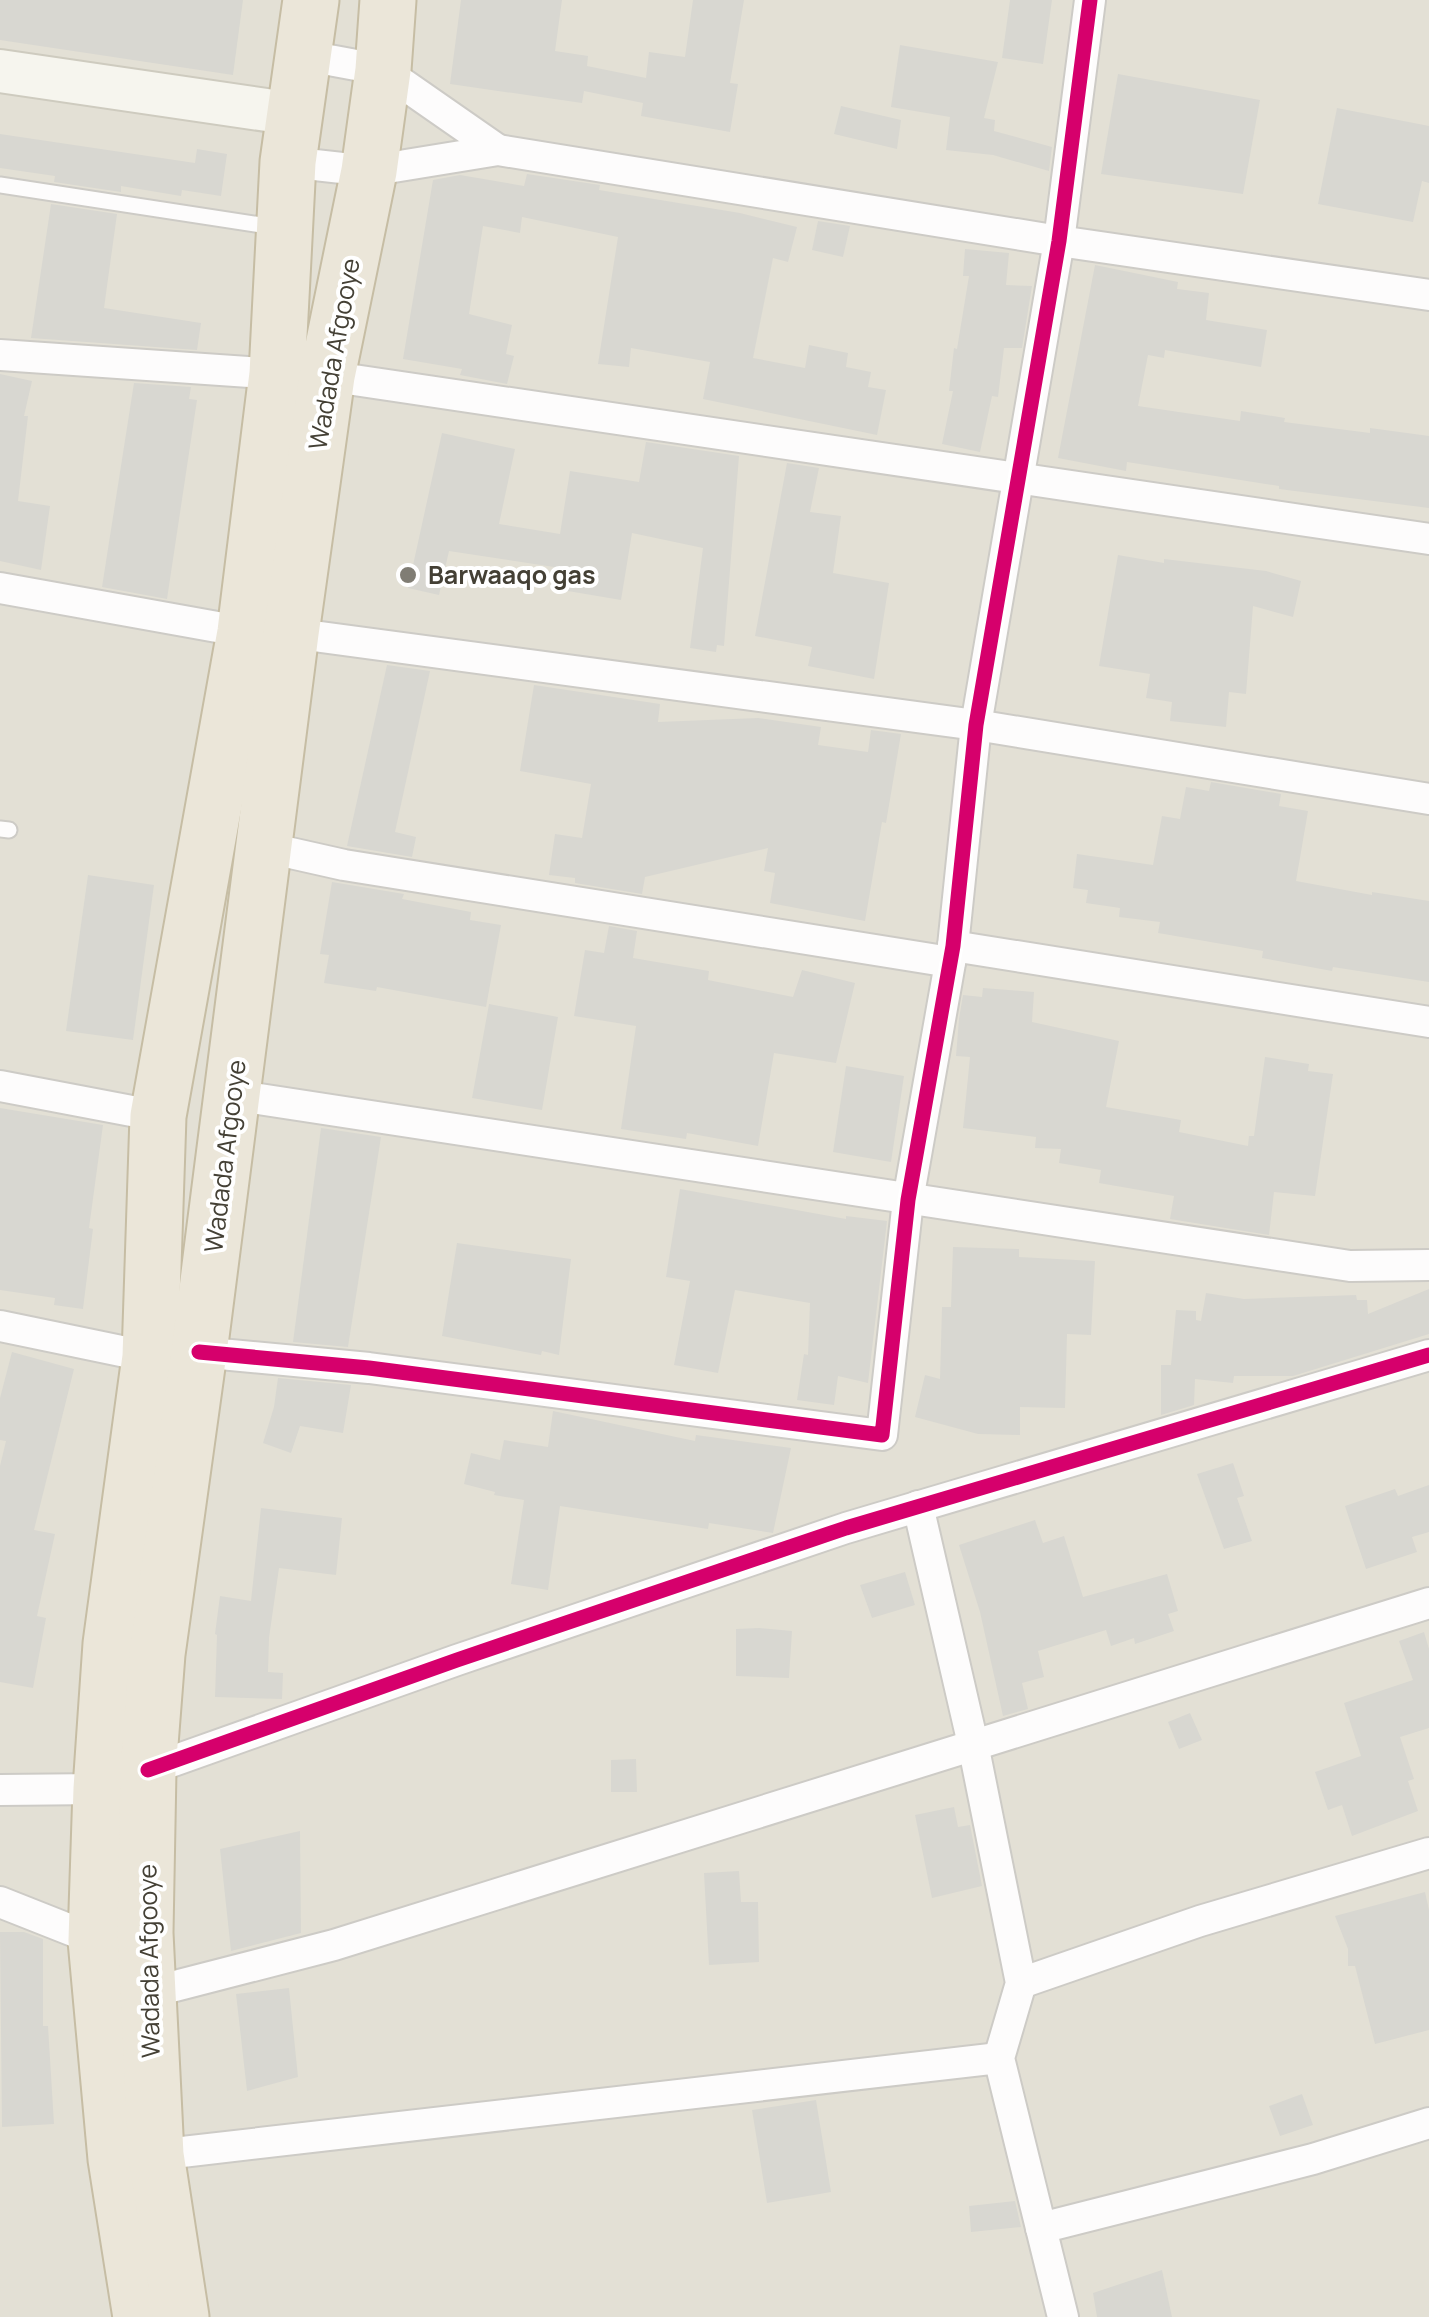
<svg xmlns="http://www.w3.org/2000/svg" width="1429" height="2317" font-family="Manrope,sans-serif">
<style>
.residential{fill:#e3e0d5}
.building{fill:#d8d7d1}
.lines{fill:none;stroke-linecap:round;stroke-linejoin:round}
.lane-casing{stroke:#cdcbc6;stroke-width:19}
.street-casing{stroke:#cdcbc6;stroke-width:34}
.secondary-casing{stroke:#cecbbf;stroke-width:46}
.highway-casing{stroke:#c6bda4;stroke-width:59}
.lane{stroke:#fdfcfc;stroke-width:15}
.street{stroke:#fdfcfc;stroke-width:30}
.secondary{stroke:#f6f5ee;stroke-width:42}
.highway{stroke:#ebe6d9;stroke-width:55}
.cycleway-casing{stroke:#fff;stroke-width:21}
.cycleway{stroke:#d6006c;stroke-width:15}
.poi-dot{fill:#807d74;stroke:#fff;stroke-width:4}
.labels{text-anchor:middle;stroke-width:8;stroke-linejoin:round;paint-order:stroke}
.street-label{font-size:25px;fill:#444035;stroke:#fff}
.poi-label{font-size:25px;font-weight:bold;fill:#444035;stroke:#fff;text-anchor:start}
</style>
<rect width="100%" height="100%" fill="#efeee8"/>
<rect class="residential" x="0" y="0" width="1429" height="2317"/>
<g class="building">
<polygon points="0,0 243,0 233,75 0,40"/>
<polygon points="461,0 562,0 555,51 588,56 587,66 646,78 649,52 685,57 693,0 744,0 730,83 738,84 730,132 641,116 643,103 584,91 582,103 450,84"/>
<polygon points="1010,0 1052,0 1043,64 1002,58"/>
<polygon points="900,45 998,62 984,118 995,120 994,131 1052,147 1049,171 993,155 946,150 950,117 891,107"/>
<polygon points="1118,74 1260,100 1243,194 1101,174"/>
<polygon points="841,106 901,120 897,149 834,134"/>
<polygon points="1337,108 1429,126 1429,183 1422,181 1413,222 1318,204"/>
<polygon points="0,134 195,163 197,149 227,154 221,196 182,190 181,196 121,186 121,192 54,182 55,176 0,168"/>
<polygon points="527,174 600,185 599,190 740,213 797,227 788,262 773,258 753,358 805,368 809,345 848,353 846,367 871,372 868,387 886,390 877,435 703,399 710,362 631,348 629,367 598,364 618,237 522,217 520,233 483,226 469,314 512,325 506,354 514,356 507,384 460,375 462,369 403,359 433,180 460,175 524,186"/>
<polygon points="51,204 117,214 104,308 201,323 197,350 31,338"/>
<polygon points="818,221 850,226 843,257 812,250"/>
<polygon points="965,249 1009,253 1006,285 1032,286 1022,348 1004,348 998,397 992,396 980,452 942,444 953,391 949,391 954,348 957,349 969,276 963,276"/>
<polygon points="1095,265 1178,282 1177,289 1209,293 1206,320 1267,330 1261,367 1165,350 1164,358 1148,355 1138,406 1240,421 1241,411 1285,418 1284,422 1370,433 1370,428 1429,436 1429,508 1279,489 1279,486 1127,462 1126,471 1058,458"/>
<polygon points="0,374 32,381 24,416 28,416 18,501 50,506 41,570 0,561"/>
<polygon points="134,383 191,387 189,399 197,400 167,599 102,587"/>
<polygon points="442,433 515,449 499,524 560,534 570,471 639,482 646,442 739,456 724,646 717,645 716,652 690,648 703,548 632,533 621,600 550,588 554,567 449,551 439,595 408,588"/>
<polygon points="787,463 819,468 810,512 841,516 833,573 889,583 874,679 808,666 812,647 755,636"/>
<polygon points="1118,555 1164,563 1164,559 1266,571 1301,581 1293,617 1253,606 1246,694 1229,692 1226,727 1170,721 1172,702 1146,698 1150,674 1099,666"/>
<polygon points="387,665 430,671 395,832 416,837 412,857 347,846"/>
<polygon points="534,685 660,704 658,722 758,718 821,727 818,745 868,752 871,730 901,734 886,823 882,822 865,921 770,903 775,873 764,871 768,848 645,877 642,894 575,883 575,878 549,875 555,834 582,838 591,784 520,771"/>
<polygon points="1211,782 1281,794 1279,806 1308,811 1296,881 1372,895 1372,892 1429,901 1429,982 1333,967 1332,971 1262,958 1263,951 1158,933 1160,922 1119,917 1120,908 1086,903 1088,890 1073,888 1077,854 1153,865 1162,816 1180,819 1186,787 1209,791"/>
<polygon points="88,875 154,885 133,1040 66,1031"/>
<polygon points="332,882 404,894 402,899 471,912 470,920 501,925 486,1007 377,987 376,991 324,983 329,955 320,954"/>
<polygon points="609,926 637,931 633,958 709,971 708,980 793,997 802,970 855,983 836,1063 774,1053 758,1146 687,1133 686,1139 621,1129 636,1026 574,1016 585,950 604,953"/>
<polygon points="983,988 1034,992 1032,1022 1119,1041 1106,1107 1181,1120 1179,1132 1248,1146 1249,1136 1254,1136 1265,1057 1309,1064 1308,1071 1333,1074 1315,1196 1274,1192 1269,1235 1170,1219 1174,1196 1099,1183 1101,1170 1059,1163 1061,1149 1035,1148 1036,1137 963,1128 970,1057 956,1056 959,1019 963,995 982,997"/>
<polygon points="489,1004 558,1017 542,1110 472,1098"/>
<polygon points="846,1066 904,1076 891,1162 833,1152"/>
<polygon points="0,1108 103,1125 89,1228 93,1229 83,1309 54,1305 55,1298 0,1290"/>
<polygon points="321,1128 381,1137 348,1347 293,1342"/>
<polygon points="680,1189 846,1219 846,1216 887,1221 868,1383 838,1376 834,1405 797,1400 804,1354 808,1355 810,1303 735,1290 718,1373 674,1365 690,1281 666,1277"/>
<polygon points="457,1243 571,1259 559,1355 542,1351 541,1355 442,1336"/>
<polygon points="953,1247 1019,1249 1019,1257 1095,1261 1091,1335 1067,1334 1065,1408 1020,1407 1020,1435 978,1434 915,1417 925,1375 940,1379 942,1307 951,1307"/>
<polygon points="1429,1289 1429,1334 1293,1376 1234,1376 1233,1383 1195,1379 1194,1405 1161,1415 1161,1365 1171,1365 1176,1310 1196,1311 1196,1320 1201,1321 1206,1293 1244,1299 1356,1295 1357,1300 1367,1300 1368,1314"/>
<polygon points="12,1352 74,1369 34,1530 55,1534 37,1616 46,1618 33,1688 0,1682 0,1466 6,1441 0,1440 0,1398"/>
<polygon points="278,1378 351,1385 343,1433 300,1426 291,1453 263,1443 274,1407"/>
<polygon points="553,1411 695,1441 696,1435 791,1448 773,1533 709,1523 708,1529 560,1506 548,1590 511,1584 524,1500 494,1495 495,1492 464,1484 471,1453 500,1460 504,1440 548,1447"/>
<polygon points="1233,1463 1244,1496 1237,1498 1252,1541 1224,1549 1197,1474"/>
<polygon points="1429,1485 1429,1532 1412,1537 1417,1552 1366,1569 1345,1506 1395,1489 1398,1496"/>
<polygon points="261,1508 342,1518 336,1575 279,1568 269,1638 268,1672 283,1673 282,1699 215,1697 217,1635 215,1634 220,1596 251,1601"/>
<polygon points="1035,1520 1043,1543 1064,1536 1083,1597 1167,1574 1178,1611 1168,1614 1174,1631 1135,1644 1134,1638 1111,1646 1106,1630 1038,1651 1044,1677 1022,1683 1028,1709 1003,1716 980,1612 959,1545"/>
<polygon points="905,1572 915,1605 872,1618 860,1585"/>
<polygon points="759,1628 792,1631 789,1678 736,1676 736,1629"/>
<polygon points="1424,1632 1429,1649 1429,1728 1400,1737 1414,1779 1408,1781 1418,1811 1352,1836 1342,1805 1328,1810 1315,1772 1361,1756 1344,1703 1413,1680 1399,1641"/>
<polygon points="1190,1713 1202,1740 1179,1749 1168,1722"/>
<polygon points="636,1759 637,1792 611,1792 611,1760"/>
<polygon points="954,1807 958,1827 970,1825 982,1886 932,1898 915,1815"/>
<polygon points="300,1831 301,1933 231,1951 220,1849"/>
<polygon points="739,1871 741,1902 758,1902 759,1962 709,1965 704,1873"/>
<polygon points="1425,1892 1429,1910 1429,2030 1375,2044 1355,1966 1348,1966 1348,1949 1335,1916"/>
<polygon points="0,1932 24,1932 43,1939 43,2026 48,2026 54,2124 2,2127"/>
<polygon points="289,1988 298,2077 247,2091 236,1994"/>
<polygon points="1302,2094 1313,2125 1280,2136 1269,2106"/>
<polygon points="816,2100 831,2192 767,2203 752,2110"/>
<polygon points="1015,2201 1021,2227 971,2232 969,2206"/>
<polygon points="1162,2270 1172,2317 1097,2317 1093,2293"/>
</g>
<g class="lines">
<g class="lane-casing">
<g id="lane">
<polyline points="0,185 274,227"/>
<polyline points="0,829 9,830"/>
</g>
</g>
<g class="street-casing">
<g id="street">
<polyline points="302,55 383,70 498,150"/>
<polyline points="288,162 369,171 498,150 1059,241 1429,295"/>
<polyline points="0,355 277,374"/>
<polyline points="327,376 1429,539"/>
<polyline points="0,588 245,632"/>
<polyline points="291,633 976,725 1429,799"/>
<polyline points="264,847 344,865 950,962"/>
<polyline points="953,946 1429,1022"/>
<polyline points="0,1086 158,1116"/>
<polyline points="233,1095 1350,1266 1429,1265"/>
<polyline points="0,1326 150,1357"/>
<polyline points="199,1352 369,1368 882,1435 908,1200 953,946 976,725 1059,241 1090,0"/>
<polyline points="918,1506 973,1744 1021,1983 999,2058 1063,2317"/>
<polyline points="148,1770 457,1660 846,1528 1429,1355"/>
<polyline points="0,1790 101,1789"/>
<polyline points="0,1902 96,1940"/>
<polyline points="1021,1983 1200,1921 1429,1853"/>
<polyline points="148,1993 334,1945 1429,1603"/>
<polyline points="156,2155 999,2058"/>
<polyline points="1041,2228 1313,2159 1429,2123"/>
</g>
</g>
<g class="secondary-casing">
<polyline id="secondary" points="0,71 294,114"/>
</g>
<g class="highway-casing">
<g id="highway">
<polyline points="141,2317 116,2159 96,1940 101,1789 111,1644 150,1357 158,1116 245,632 277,374 288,162 311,0"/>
<polyline points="181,2317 156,2155 145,1933 148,1770 157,1654 199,1352 291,633 327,376 369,171 383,70 388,0"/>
</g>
</g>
<use href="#lane" class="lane"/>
<use href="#street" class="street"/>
<use href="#secondary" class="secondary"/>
<use href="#highway" class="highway"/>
<g class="cycleway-casing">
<g id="cycleway">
<polyline points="199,1352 369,1368 882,1435 908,1200 953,946 976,725 1059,241 1090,0"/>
<polyline points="148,1770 457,1660 846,1528 1429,1355"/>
</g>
</g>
<use href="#cycleway" class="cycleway"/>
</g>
<circle class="poi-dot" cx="408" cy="575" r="10"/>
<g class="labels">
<g class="street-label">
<text transform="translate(334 354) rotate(-80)" y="9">Wadada Afgooye</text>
<text transform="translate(225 1156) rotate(-83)" y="9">Wadada Afgooye</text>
<text transform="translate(149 1961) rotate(-91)" y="9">Wadada Afgooye</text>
</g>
<g class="poi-label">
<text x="428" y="584">Barwaaqo gas</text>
</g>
</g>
</svg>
